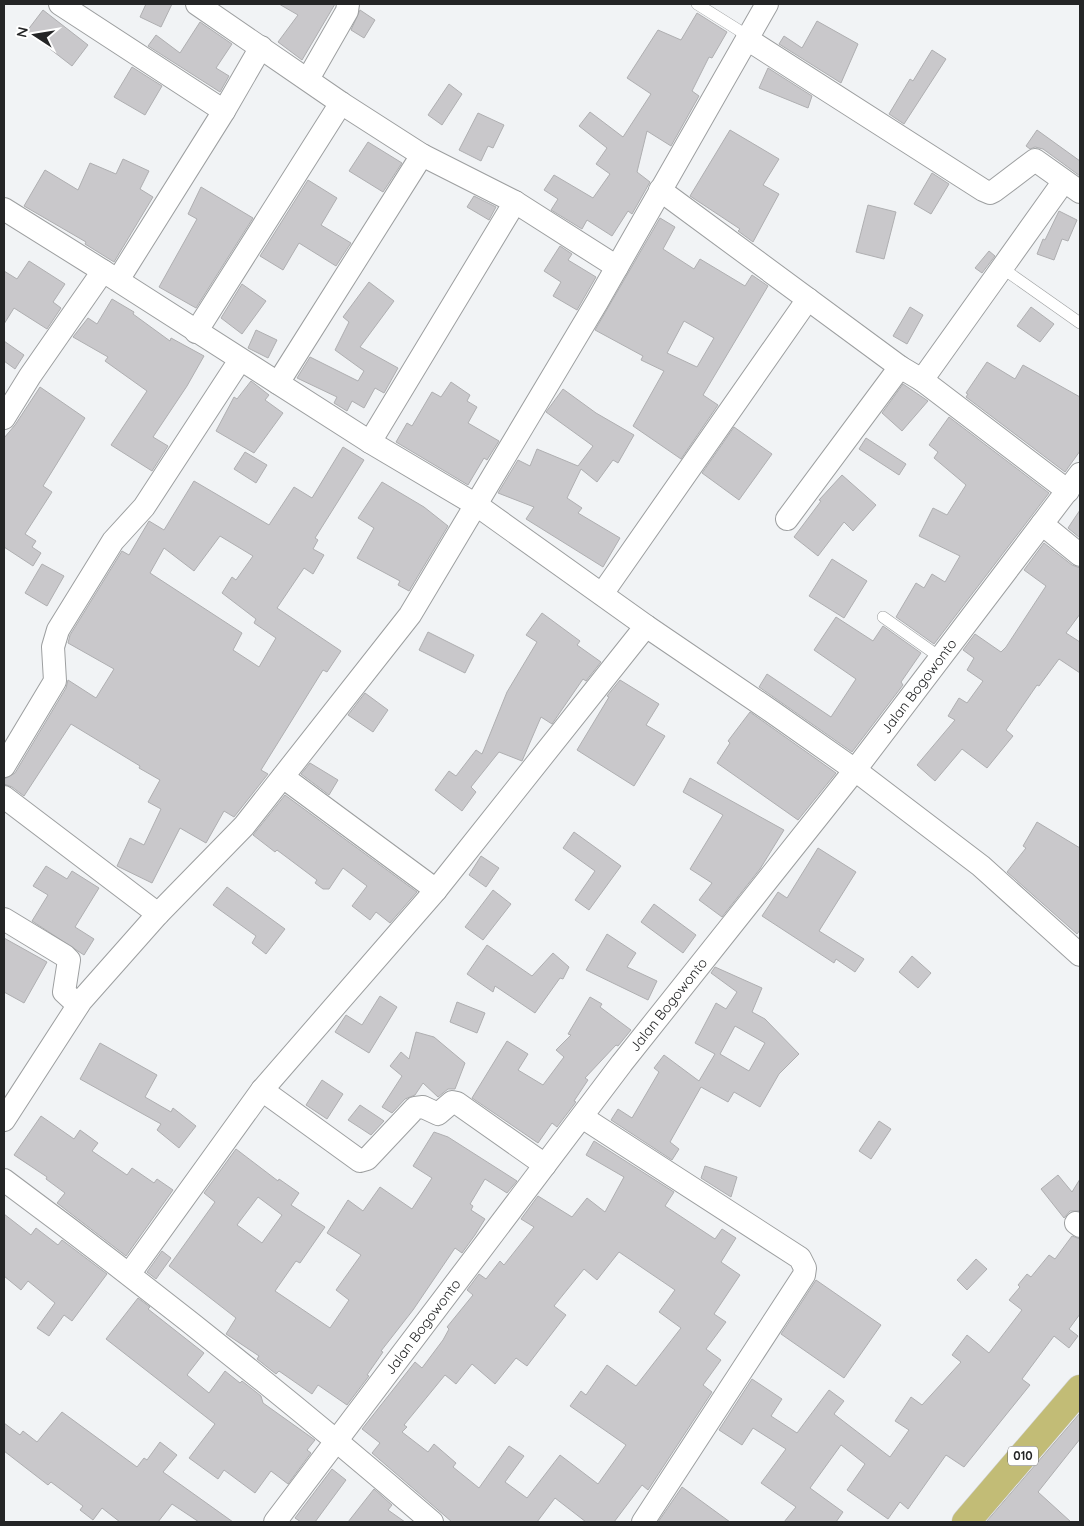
<svg xmlns="http://www.w3.org/2000/svg" width="1084" height="1526" font-family="Quicksand,sans-serif">
<style>
.building{fill:#c9c8cb;stroke:#afafb1;fill-rule:evenodd}
.lines{fill:none;stroke-linecap:round;stroke-linejoin:round}
.service-casing{stroke:#9d9fa0;stroke-width:12}
.minor-casing{stroke:#9d9fa0;stroke-width:24}
.primary-casing{stroke:#cfcfcf;stroke-width:29}
.service{stroke:#fff;stroke-width:11}
.minor{stroke:#fff;stroke-width:22}
.primary{stroke:#c2bc76;stroke-width:28}
.labels{text-anchor:middle;stroke-width:4;stroke-linejoin:round;paint-order:stroke}
.shield{fill:#fff;stroke:#666667;stroke-width:1}
.shield-label{font-size:12px;font-weight:bold;fill:#242526}
.street-label{font-size:14px;fill:#242526;stroke:#fff}
</style>
<rect width="100%" height="100%" fill="#f1f3f5"/>
<g class="building">
<polygon points="146,4 172,4 161,27 140,17"/>
<polygon points="279,4 335,4 302,60 278,42 298,15"/>
<polygon points="43,10 88,45 72,66 27,31"/>
<polygon points="360,10 375,20 364,38 351,30"/>
<polygon points="697,13 727,32 712,58 709,57 692,91 699,96 671,146 647,131 637,172 650,182 632,214 628,211 612,236 587,220 582,229 551,210 558,199 544,190 554,175 593,198 610,174 596,164 607,148 579,126 590,112 623,137 651,94 627,78 658,30 681,40"/>
<polygon points="817,21 858,44 841,83 779,44 784,36 802,48"/>
<polygon points="200,22 232,44 216,68 229,76 220,92 148,46 156,35 180,53"/>
<polygon points="932,50 946,59 904,124 889,114 910,79 913,81"/>
<polygon points="132,67 162,86 145,115 114,97"/>
<polygon points="768,68 812,96 808,108 759,88"/>
<polygon points="449,84 462,94 442,125 428,115"/>
<polygon points="478,113 504,125 493,148 488,146 481,161 459,150"/>
<polygon points="730,130 779,159 763,185 779,194 753,242 738,231 740,229 690,196"/>
<polygon points="1037,130 1080,161 1080,176 1043,149 1035,147 1030,149 1026,146"/>
<polygon points="368,142 402,163 383,192 349,171"/>
<polygon points="123,159 149,171 140,189 153,197 114,262 85,244 86,242 24,206 45,170 78,190 90,163 116,174"/>
<polygon points="932,173 949,184 931,214 914,204"/>
<polygon points="308,180 337,198 321,225 351,243 336,266 299,243 283,270 260,256"/>
<polygon points="201,187 253,218 196,308 159,287 197,219 188,214"/>
<polygon points="474,196 496,207 489,220 467,207"/>
<polygon points="868,205 896,212 884,259 856,252"/>
<polygon points="1059,211 1077,220 1068,241 1062,239 1054,260 1037,254 1043,239 1045,240"/>
<path d="M660 218 675 227 663 249 694 269 700 259 745 286 752 275 768 286 703 395 718 405 681 459 633 426 664 371 641 360 643 356 595 330ZM684 321 714 338 697 367 667 353Z"/>
<polygon points="560,246 572,254 568,260 596,277 577,310 553,296 561,282 544,271"/>
<polygon points="989,251 995,256 982,273 975,268"/>
<polygon points="29,261 65,284 53,302 61,308 47,329 14,308 4,324 4,271 17,279"/>
<polygon points="369,282 394,301 360,347 398,368 384,393 375,388 364,408 352,401 347,411 334,403 337,397 297,378 310,357 358,381 364,371 335,350 349,322 343,317"/>
<polygon points="242,284 266,301 242,334 221,318"/>
<polygon points="112,299 134,312 133,314 170,341 171,338 204,356 187,386 153,437 168,446 152,471 111,445 147,391 105,361 108,357 73,337 88,318 97,324"/>
<polygon points="910,307 923,315 907,344 893,336"/>
<polygon points="1031,307 1054,324 1040,342 1017,326"/>
<polygon points="256,330 277,340 268,358 248,348"/>
<polygon points="4,341 24,355 15,369 4,361"/>
<polygon points="987,362 1015,379 1023,365 1080,397 1080,451 1065,472 966,397 968,394 966,393"/>
<polygon points="251,381 269,395 265,400 283,413 254,453 216,431 234,397 237,399"/>
<polygon points="451,382 470,395 467,401 477,407 468,423 499,441 487,460 484,458 468,485 396,442 407,423 412,426 432,392 441,397"/>
<polygon points="903,384 928,401 902,431 882,413"/>
<polygon points="40,387 85,418 43,486 52,492 25,534 36,541 32,547 41,553 33,566 4,547 4,438 15,425"/>
<polygon points="563,389 596,413 634,435 618,463 613,460 597,482 581,469 567,498 582,508 578,513 620,538 603,567 526,519 534,507 498,493 518,460 530,466 537,449 578,466 593,446 546,412"/>
<polygon points="949,417 1049,493 934,644 896,617 916,583 924,588 932,574 945,582 960,556 919,536 933,508 947,515 966,485 934,458 938,452 929,445"/>
<polygon points="734,427 772,454 739,500 702,473"/>
<polygon points="866,438 906,464 899,475 859,449"/>
<path d="M343 447 364 460 315 538 318 540 313 549 324 555 313 574 304 568 277 608 341 651 327 672 323 670 261 770 268 774 234 817 224 811 206 843 180 828 152 883 117 866 130 838 144 845 161 809 148 802 160 780 139 768 140 766 71 724 24 796 12 787 4 784V779L15 773 66 688 68 680 96 698 114 669 68 643 70 635 122 551 129 555 149 521 164 530 194 481 269 525 294 487 312 498ZM220 536 253 556 236 580 232 577 222 593 256 619 254 623 276 638 259 667 233 650 242 633 150 573 164 548 194 571Z"/>
<polygon points="245,452 267,465 256,483 234,469"/>
<polygon points="842,475 876,505 853,531 844,522 818,556 794,537 821,501 819,500"/>
<polygon points="382,482 424,507 448,526 409,591 398,585 400,581 357,558 374,528 358,518"/>
<polygon points="1080,510 1080,538 1068,528"/>
<polygon points="1044,543 1072,565 1080,568 1080,614 1066,633 1080,642 1080,673 1059,659 1039,686 1037,685 1006,730 1013,736 987,768 962,749 935,781 917,765 955,720 948,716 959,698 967,703 983,681 967,670 974,658 963,650 975,634 1001,652 1006,647 1046,586 1024,570"/>
<polygon points="832,559 867,581 844,618 809,596"/>
<polygon points="42,564 64,576 47,606 25,593"/>
<polygon points="542,613 580,641 577,645 601,662 586,681 583,679 552,724 541,717 522,761 499,752 471,787 476,792 462,811 435,790 449,771 456,776 476,750 482,754 507,692 537,642 526,635"/>
<polygon points="836,617 873,641 883,626 921,653 901,682 903,685 852,752 759,687 767,674 831,717 856,679 814,650"/>
<polygon points="428,632 474,655 465,673 419,650"/>
<polygon points="620,680 659,704 646,725 665,736 634,786 577,750 609,697 607,696"/>
<polygon points="365,693 388,710 373,732 348,715"/>
<polygon points="750,712 836,773 798,820 717,763 730,743 728,741"/>
<polygon points="310,763 338,780 329,795 301,774"/>
<polygon points="690,778 784,830 760,869 722,917 699,900 712,883 690,869 723,815 683,792"/>
<polygon points="285,795 417,892 390,923 376,912 370,920 352,906 367,886 343,868 329,889 323,889 315,883 317,880 277,850 275,852 253,835"/>
<polygon points="1037,822 1080,848 1080,930 1077,934 1007,872 1026,848 1023,846"/>
<polygon points="574,832 621,866 589,910 575,900 595,871 563,848"/>
<polygon points="818,848 856,872 819,931 864,959 855,972 836,959 834,963 762,916 778,892 787,898"/>
<polygon points="481,856 499,868 486,887 469,875"/>
<polygon points="46,866 67,879 72,871 99,888 75,927 94,939 84,955 32,921 48,895 33,886"/>
<polygon points="227,887 285,929 266,954 252,943 256,936 213,905"/>
<polygon points="493,890 511,904 483,940 465,927"/>
<polygon points="654,904 696,935 683,953 641,922"/>
<polygon points="607,934 636,953 627,967 657,981 648,1000 586,970"/>
<polygon points="4,938 47,962 24,1003 4,992"/>
<polygon points="487,945 532,976 553,953 569,967 563,979 560,978 535,1013 495,986 493,992 467,974"/>
<polygon points="912,956 931,973 918,988 899,972"/>
<path d="M715 967 762 988 752 1012 765 1019 799 1054 779 1074 760 1107 734 1092 728 1102 701 1087 670 1142 679 1149 672 1160 611 1120 618 1109 632 1118 659 1072 654 1068 664 1055 699 1081 715 1054 695 1043 716 1003 726 1009 737 992 711 973ZM735 1026 765 1043 749 1071 720 1054Z"/>
<polygon points="380,996 397,1007 369,1053 335,1032 346,1015 362,1025"/>
<polygon points="590,997 602,1004 600,1007 631,1030 618,1046 616,1045 585,1078 588,1080 574,1101 576,1102 557,1127 552,1123 538,1143 472,1098 507,1041 528,1054 518,1070 543,1085 564,1057 556,1050 571,1035 568,1034"/>
<polygon points="457,1002 485,1013 477,1033 450,1022"/>
<polygon points="416,1032 434,1037 465,1063 455,1089 448,1089 438,1097 423,1083 415,1095 405,1099 392,1113 382,1107 402,1076 390,1066 401,1052 409,1059"/>
<polygon points="100,1043 157,1075 145,1097 171,1112 173,1108 196,1126 179,1148 157,1130 161,1124 80,1079"/>
<polygon points="322,1080 343,1094 327,1119 306,1105"/>
<polygon points="360,1105 384,1121 371,1135 348,1120"/>
<polygon points="41,1116 74,1139 80,1130 98,1143 92,1151 127,1175 132,1168 154,1183 157,1179 173,1190 126,1256 57,1203 65,1193 46,1179 47,1177 14,1155"/>
<polygon points="879,1121 891,1129 871,1159 859,1151"/>
<path d="M434 1132 448 1137 517 1181 507 1193 485 1179 470 1204 473 1206 471 1210 485 1219 475 1235 462 1253 455 1248 413 1310 381 1351 383 1352 367 1375 369 1376 347 1405 318 1385 312 1394 279 1371 276 1374 257 1359 259 1356 226 1334 236 1318 169 1266 215 1202 204 1193 236 1149 278 1181 279 1179 299 1193 291 1205 325 1227 300 1263 296 1261 275 1291 330 1328 349 1300 336 1290 361 1255 327 1233 348 1200 363 1211 380 1187 412 1209 432 1178 413 1166ZM258 1197 282 1215 262 1243 237 1225Z"/>
<path d="M594 1141 674 1192 665 1206 715 1239 722 1229 736 1238 721 1262 740 1275 714 1314 726 1322 706 1349 721 1360 703 1385 712 1392 648 1490 642 1485 614 1522H586L555 1498 537 1522H452L372 1453 380 1443 362 1429 415 1362 422 1368 443 1340 449 1329 447 1327 473 1295 467 1290 479 1274 486 1279 500 1261 504 1265 534 1227 521 1219 538 1196 572 1217 587 1198 605 1212 624 1177 586 1155ZM619 1252 675 1290 659 1312 681 1328 636 1386 607 1365 586 1395 581 1391 570 1406 626 1445 598 1484 560 1455 527 1498 505 1482 524 1456 509 1446 479 1488 453 1467 456 1463 434 1444 428 1452 402 1432 407 1427 404 1425 445 1375 456 1384 472 1364 495 1384 516 1358 527 1366 566 1315 554 1306 584 1269 597 1280Z"/>
<polygon points="705,1166 737,1177 731,1197 701,1178"/>
<polygon points="1058,1175 1072,1192 1080,1179 1080,1211 1070,1211 1064,1218 1041,1189"/>
<polygon points="4,1214 31,1235 36,1228 58,1245 62,1240 107,1274 72,1321 64,1315 49,1336 37,1328 55,1303 28,1281 21,1290 4,1276"/>
<polygon points="1072,1236 1080,1239 1080,1314 1069,1329 1078,1336 1069,1348 1054,1336 1022,1379 1030,1385 964,1467 946,1455 908,1509 900,1502 888,1519 847,1490 865,1464 841,1445 810,1488 843,1512 836,1522 784,1522 796,1507 761,1483 786,1449 753,1428 742,1445 719,1430 752,1379 782,1399 771,1416 797,1433 829,1390 844,1401 834,1414 890,1457 909,1430 895,1421 911,1397 922,1405 961,1362 952,1355 967,1335 989,1353 1022,1310 1009,1300 1020,1287 1018,1285 1027,1274 1031,1277 1049,1255 1055,1259"/>
<polygon points="162,1251 171,1258 156,1279 147,1272"/>
<polygon points="976,1259 987,1269 967,1290 957,1280"/>
<polygon points="816,1280 881,1325 844,1378 781,1334"/>
<polygon points="138,1298 150,1307 148,1309 204,1353 187,1375 209,1393 225,1371 240,1383 242,1381 261,1396 263,1403 315,1440 307,1450 311,1453 288,1484 271,1471 255,1493 224,1470 218,1479 189,1458 215,1424 106,1339"/>
<polygon points="62,1412 137,1467 144,1458 147,1460 160,1442 177,1455 163,1472 233,1522 199,1522 172,1504 158,1522 120,1522 102,1508 93,1520 80,1510 83,1506 51,1482 48,1485 4,1451 4,1423 20,1435 23,1431 37,1442"/>
<polygon points="1080,1413 1080,1439 1038,1492 1071,1522 986,1522"/>
<polygon points="332,1469 346,1480 315,1522 301,1522 295,1518"/>
<polygon points="682,1487 730,1522 658,1522"/>
<polygon points="374,1489 392,1505 388,1510 405,1522 348,1522"/>
</g>
<g class="lines">
<g class="service-casing">
<g id="service">
<polyline points="697,4 748,36"/>
<polyline points="1002,268 1080,323"/>
<polyline points="883,617 941,658"/>
</g>
</g>
<g class="minor-casing">
<g id="minor">
<polyline points="60,4 224,111"/>
<polyline points="197,4 341,103 422,155 515,202 617,267"/>
<polyline points="747,39 983,190 990,193 994,191 1035,160 1080,192"/>
<polyline points="308,79 347,11 348,4"/>
<polyline points="660,190 900,367 922,380 1068,491"/>
<polyline points="4,209 103,271"/>
<polyline points="118,280 224,111 261,47"/>
<polyline points="196,332 341,103"/>
<polyline points="922,380 1064,181"/>
<polyline points="278,383 422,155"/>
<polyline points="4,418 30,376 103,271 370,442 478,506 646,626 771,711 855,770 981,866 1080,955"/>
<polyline points="370,442 515,202"/>
<polyline points="787,519 900,367"/>
<polyline points="1042,524 1080,555"/>
<polyline points="602,594 808,299"/>
<polyline points="4,766 55,681 53,647 58,630 113,541 144,507 240,360"/>
<polyline points="283,777 436,890"/>
<polyline points="4,797 158,914"/>
<polyline points="4,919 65,956 69,960 64,992 78,1005"/>
<polyline points="262,1090 360,1161 367,1159 415,1108 423,1107 438,1114 452,1102 457,1103 545,1165"/>
<polyline points="582,1117 800,1258 805,1268 804,1275 643,1522"/>
<polyline points="4,1120 81,1001 158,914 244,826 410,615 597,302 767,4"/>
<path d="M4 1180C151 1289 293 1402 432 1522"/>
<polyline points="1076,1223 1080,1226"/>
<polyline points="130,1273 262,1090 436,890 646,626"/>
<path id="s1" d="M275 1522 622 1063 855 770 1080 474"/>
</g>
</g>
<g class="primary-casing">
<polyline id="primary" points="966,1522 1080,1389"/>
</g>
<use href="#service" class="service"/>
<use href="#minor" class="minor"/>
<use href="#primary" class="primary"/>
</g>
<g class="labels">
<rect class="shield" x="1008" y="1446.5" width="30" height="19" rx="4"/>
<g class="shield-label">
<text x="1023" y="1460">010</text>
</g>
<g class="street-label">
<text dy="5" stroke="none"><textPath href="#s1" startOffset="1055">Jalan Bogowonto</textPath></text>
<text dy="5" stroke="none"><textPath href="#s1" startOffset="650">Jalan Bogowonto</textPath></text>
<text dy="5" stroke="none"><textPath href="#s1" startOffset="245">Jalan Bogowonto</textPath></text>
</g>
</g>
<rect width="1084" height="1526" fill="none" stroke="#242526" stroke-width="10"/>
<g transform="translate(35 35) rotate(282)" stroke="#ffffff" stroke-width="4" paint-order="stroke">
<path d="M0-4L9 19L0 12L-9 19Z" fill="#242526"/>
<text y="-8" font-size="14" font-weight="bold" text-anchor="middle" fill="#242526">N</text>
</g>
</svg>
